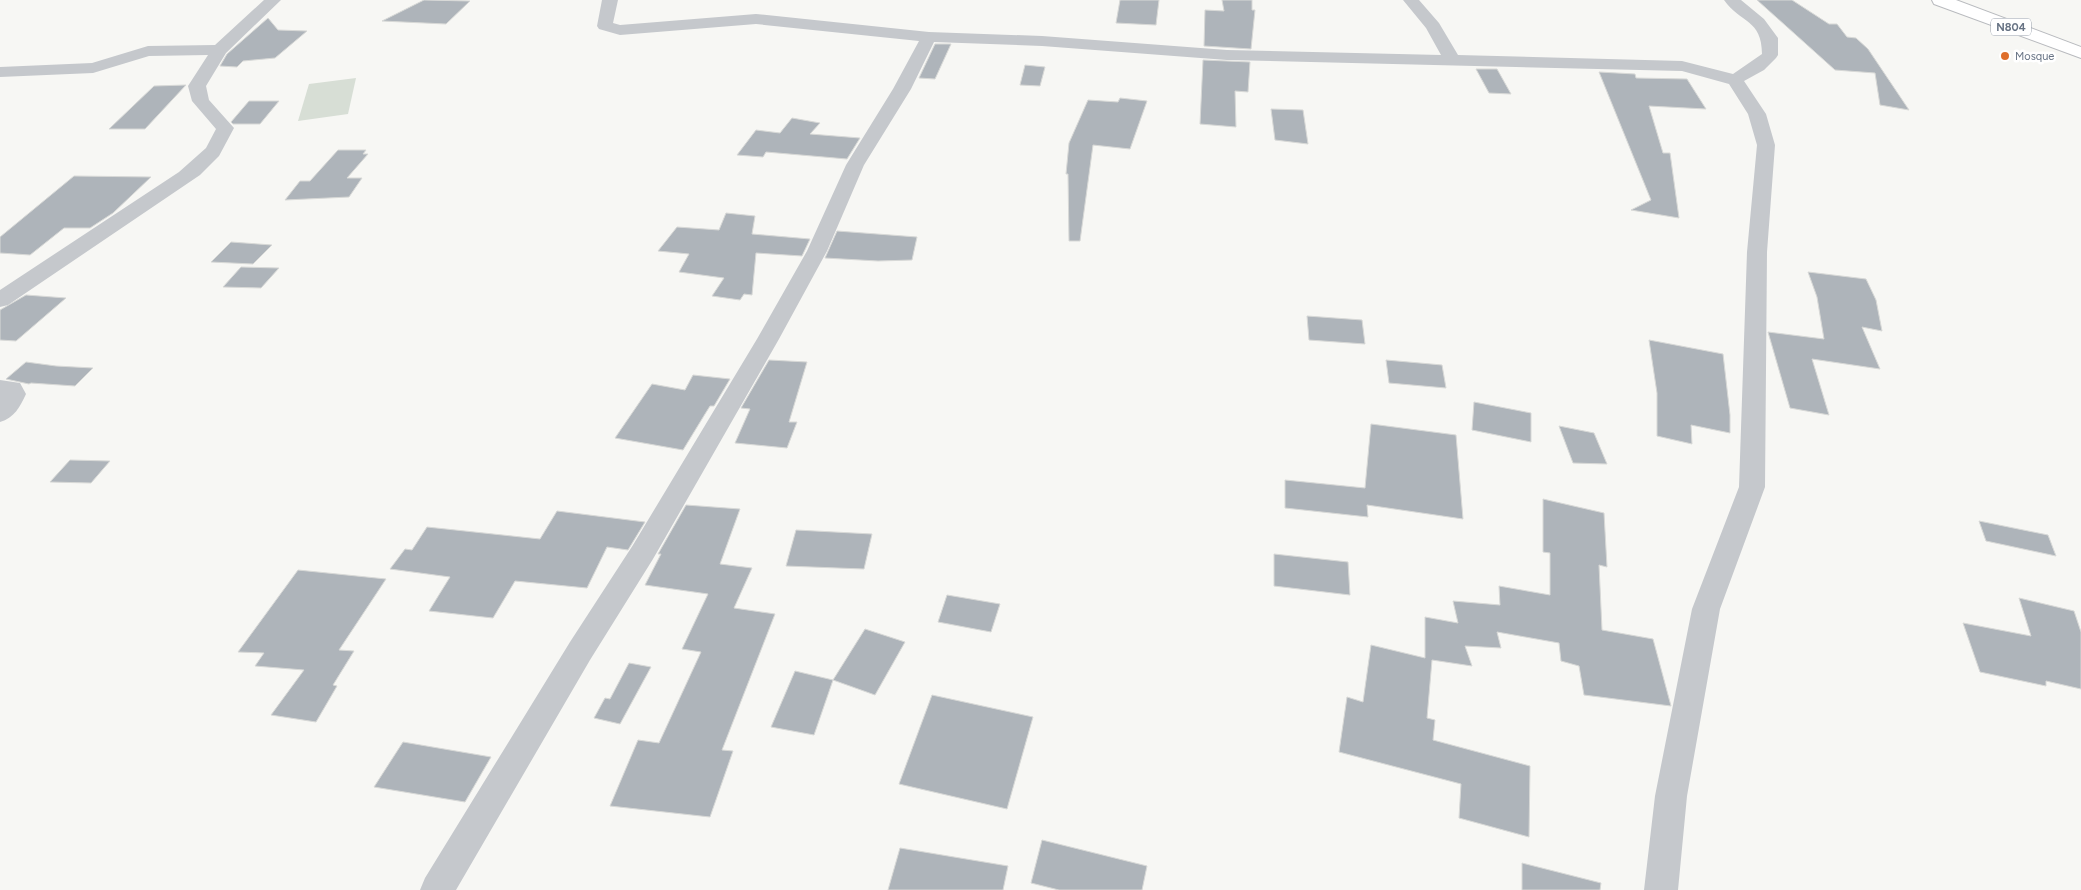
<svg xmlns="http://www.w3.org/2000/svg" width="2081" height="890" font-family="Figtree,sans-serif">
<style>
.green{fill:#d7ded5}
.building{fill:#aeb4ba;stroke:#d8d9d7}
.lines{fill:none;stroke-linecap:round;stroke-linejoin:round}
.highway-casing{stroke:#b8babe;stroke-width:2}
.minor{fill:#c5c8cc;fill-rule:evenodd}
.highway{fill:#fff;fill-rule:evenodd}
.poi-dot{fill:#df6f2c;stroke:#fff;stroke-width:2}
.labels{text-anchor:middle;stroke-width:5;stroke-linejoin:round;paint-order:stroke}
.shield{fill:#fff;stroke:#959da9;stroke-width:1}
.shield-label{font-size:11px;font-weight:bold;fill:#677384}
.far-poi-label{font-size:11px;fill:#677384;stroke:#fff;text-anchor:start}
</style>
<rect width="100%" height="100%" fill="#f7f7f4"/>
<polygon class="green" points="356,78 348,114 298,121 309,84"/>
<g class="building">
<polygon points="424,0 470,1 446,24 382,21"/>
<polygon points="1120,0 1159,0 1156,25 1116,23"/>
<polygon points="1222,0 1252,0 1252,10 1255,10 1251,49 1204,46 1205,10 1224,11"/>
<polygon points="1757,0 1792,0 1829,24 1837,24 1847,37 1856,38 1868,49 1909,110 1880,105 1875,73 1835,70"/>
<polygon points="268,18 278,30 307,31 275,58 243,61 237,67 220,66 227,54"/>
<polygon points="935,44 951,44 935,79 919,78"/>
<polygon points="1203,60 1250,62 1248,92 1235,91 1236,127 1200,124"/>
<polygon points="1025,65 1045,67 1040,86 1020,85"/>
<polygon points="1476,69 1497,69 1511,94 1489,93"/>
<polygon points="1599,72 1635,74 1636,78 1687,79 1706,109 1649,106 1663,153 1670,153 1679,218 1631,210 1651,200"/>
<polygon points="186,85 145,129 109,129 154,86"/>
<polygon points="1120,98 1147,101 1130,149 1093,145 1080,241 1069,241 1068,174 1066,174 1069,143 1088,100 1118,102"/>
<polygon points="249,101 279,101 260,124 233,124 231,122"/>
<polygon points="1271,109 1303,110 1308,144 1275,140"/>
<polygon points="792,118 820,123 810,134 860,138 847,159 766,152 763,157 737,155 756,130 780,133"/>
<polygon points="338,150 366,150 363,154 368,154 347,178 362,178 349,197 285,200 300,181 310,181"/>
<polygon points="74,176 151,177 113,213 90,228 64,228 30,255 0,253 0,237"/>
<polygon points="726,213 755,216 752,234 810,239 802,256 756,253 752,295 744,294 740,300 712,296 724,278 679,272 689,254 658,251 677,227 719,230"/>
<polygon points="837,231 917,237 912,260 878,261 825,258"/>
<polygon points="231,242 272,245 253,264 211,262"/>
<polygon points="241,267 279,268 261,288 223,287"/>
<polygon points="1808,272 1866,279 1876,300 1882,331 1862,327 1880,369 1812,359 1829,415 1790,408 1768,332 1824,339 1817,297"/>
<polygon points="26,295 66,298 16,341 0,340 0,310"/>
<polygon points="1307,316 1362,320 1365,344 1309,340"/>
<polygon points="1649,340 1723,354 1730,415 1730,433 1691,425 1692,444 1657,436 1657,393"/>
<polygon points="769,360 807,362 789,422 797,422 787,448 735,443 750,409 741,408"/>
<polygon points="1386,360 1442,365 1446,388 1389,383"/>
<polygon points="26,362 56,366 93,368 75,386 31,383 29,384 6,379"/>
<polygon points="693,375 730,379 714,406 710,406 705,414 683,450 615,438 652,384 685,390"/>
<polygon points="1474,402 1531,413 1531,442 1472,430"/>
<polygon points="1371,424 1456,435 1463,519 1367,505 1368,517 1285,508 1285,480 1365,488"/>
<polygon points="1559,426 1594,433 1607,464 1573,463"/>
<polygon points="70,460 110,461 91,483 50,482"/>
<polygon points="1543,499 1604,513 1607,567 1599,565 1602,630 1653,639 1671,706 1584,695 1579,666 1561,661 1559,643 1497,632 1501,648 1465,646 1472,666 1432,660 1427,718 1435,720 1433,740 1530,766 1529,837 1459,818 1461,784 1339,752 1347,697 1363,702 1371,645 1425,658 1425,617 1458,623 1453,601 1500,605 1499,586 1550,595 1550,553 1543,552"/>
<polygon points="686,505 740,509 720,564 752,568 734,608 775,614 722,750 733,751 710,817 610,806 638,740 659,743 701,652 682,649 708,594 645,585 661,554 658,554"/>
<polygon points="557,511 645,522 628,550 607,547 587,588 515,581 493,618 429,611 450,577 390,569 405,549 412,550 427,527 540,539"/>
<polygon points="1979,521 2048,535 2056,556 1986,541"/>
<polygon points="796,530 872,534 864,569 786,566"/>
<polygon points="1274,554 1348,562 1350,595 1274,586"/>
<polygon points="298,570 386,579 339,650 354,651 333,685 337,686 316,722 271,715 304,670 255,666 264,653 238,652"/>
<polygon points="947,595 1000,604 991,632 938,622"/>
<polygon points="2019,598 2074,611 2081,632 2081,689 2046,681 2046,686 1980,672 1963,623 2031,636"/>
<polygon points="865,629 905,642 875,695 833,680"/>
<polygon points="629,663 651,667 620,724 594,718 605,698 610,699"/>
<polygon points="795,671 833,680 814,735 771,727"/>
<polygon points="932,695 1033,717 1007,809 899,784"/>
<polygon points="403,742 491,757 465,802 374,787"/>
<polygon points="1042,840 1147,866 1142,890 1059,890 1031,883"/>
<polygon points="900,848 1008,866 1003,890 888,890"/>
<polygon points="1522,863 1601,883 1600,890 1522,890"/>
</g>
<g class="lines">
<g class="highway-casing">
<polygon id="highway" points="1932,0 1956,0 2081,47 2081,58 1934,4"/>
</g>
<g class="minor">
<polygon points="264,0 281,0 226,53 206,86 209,100 234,128 219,156 200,175 8,305 0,307 0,290 179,172 206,148 216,129 192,101 188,86 208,55 149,56 93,73 0,77 0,67 92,63 148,46 215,45"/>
<path d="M602 0H618L613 23 620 25 756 14 929 32 1042 36 1227 50 1441 55 1426 28 1403 0H1419L1439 23 1458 55 1682 61 1733 74 1762 54C1762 19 1740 23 1724 0H1741L1764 19 1778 38V55L1776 58 1764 70 1744 81 1766 114 1775 145 1767 252 1765 487 1720 609 1687 796 1678 890H1644L1655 796 1692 609 1739 487 1747 252 1757 145 1748 114 1729 84 1682 71 1227 60 1042 46 934 42 911 89 864 165 827 251 779 339 653 559 590 660 456 890H420L425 878 570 642 633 545 757 339 807 251 846 165 893 89 919 41 756 24 620 35 599 29 597 26Z"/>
<path d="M0 380 20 383 26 394C20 407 14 418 0 422Z"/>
</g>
<use href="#highway" class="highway"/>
</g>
<circle class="poi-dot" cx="2005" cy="56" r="5"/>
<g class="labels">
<rect class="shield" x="1991" y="18.5" width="40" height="17" rx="4"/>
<g class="shield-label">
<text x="2011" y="31">N804</text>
</g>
<g class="far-poi-label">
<text x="2015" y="60">Mosque</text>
</g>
</g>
</svg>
